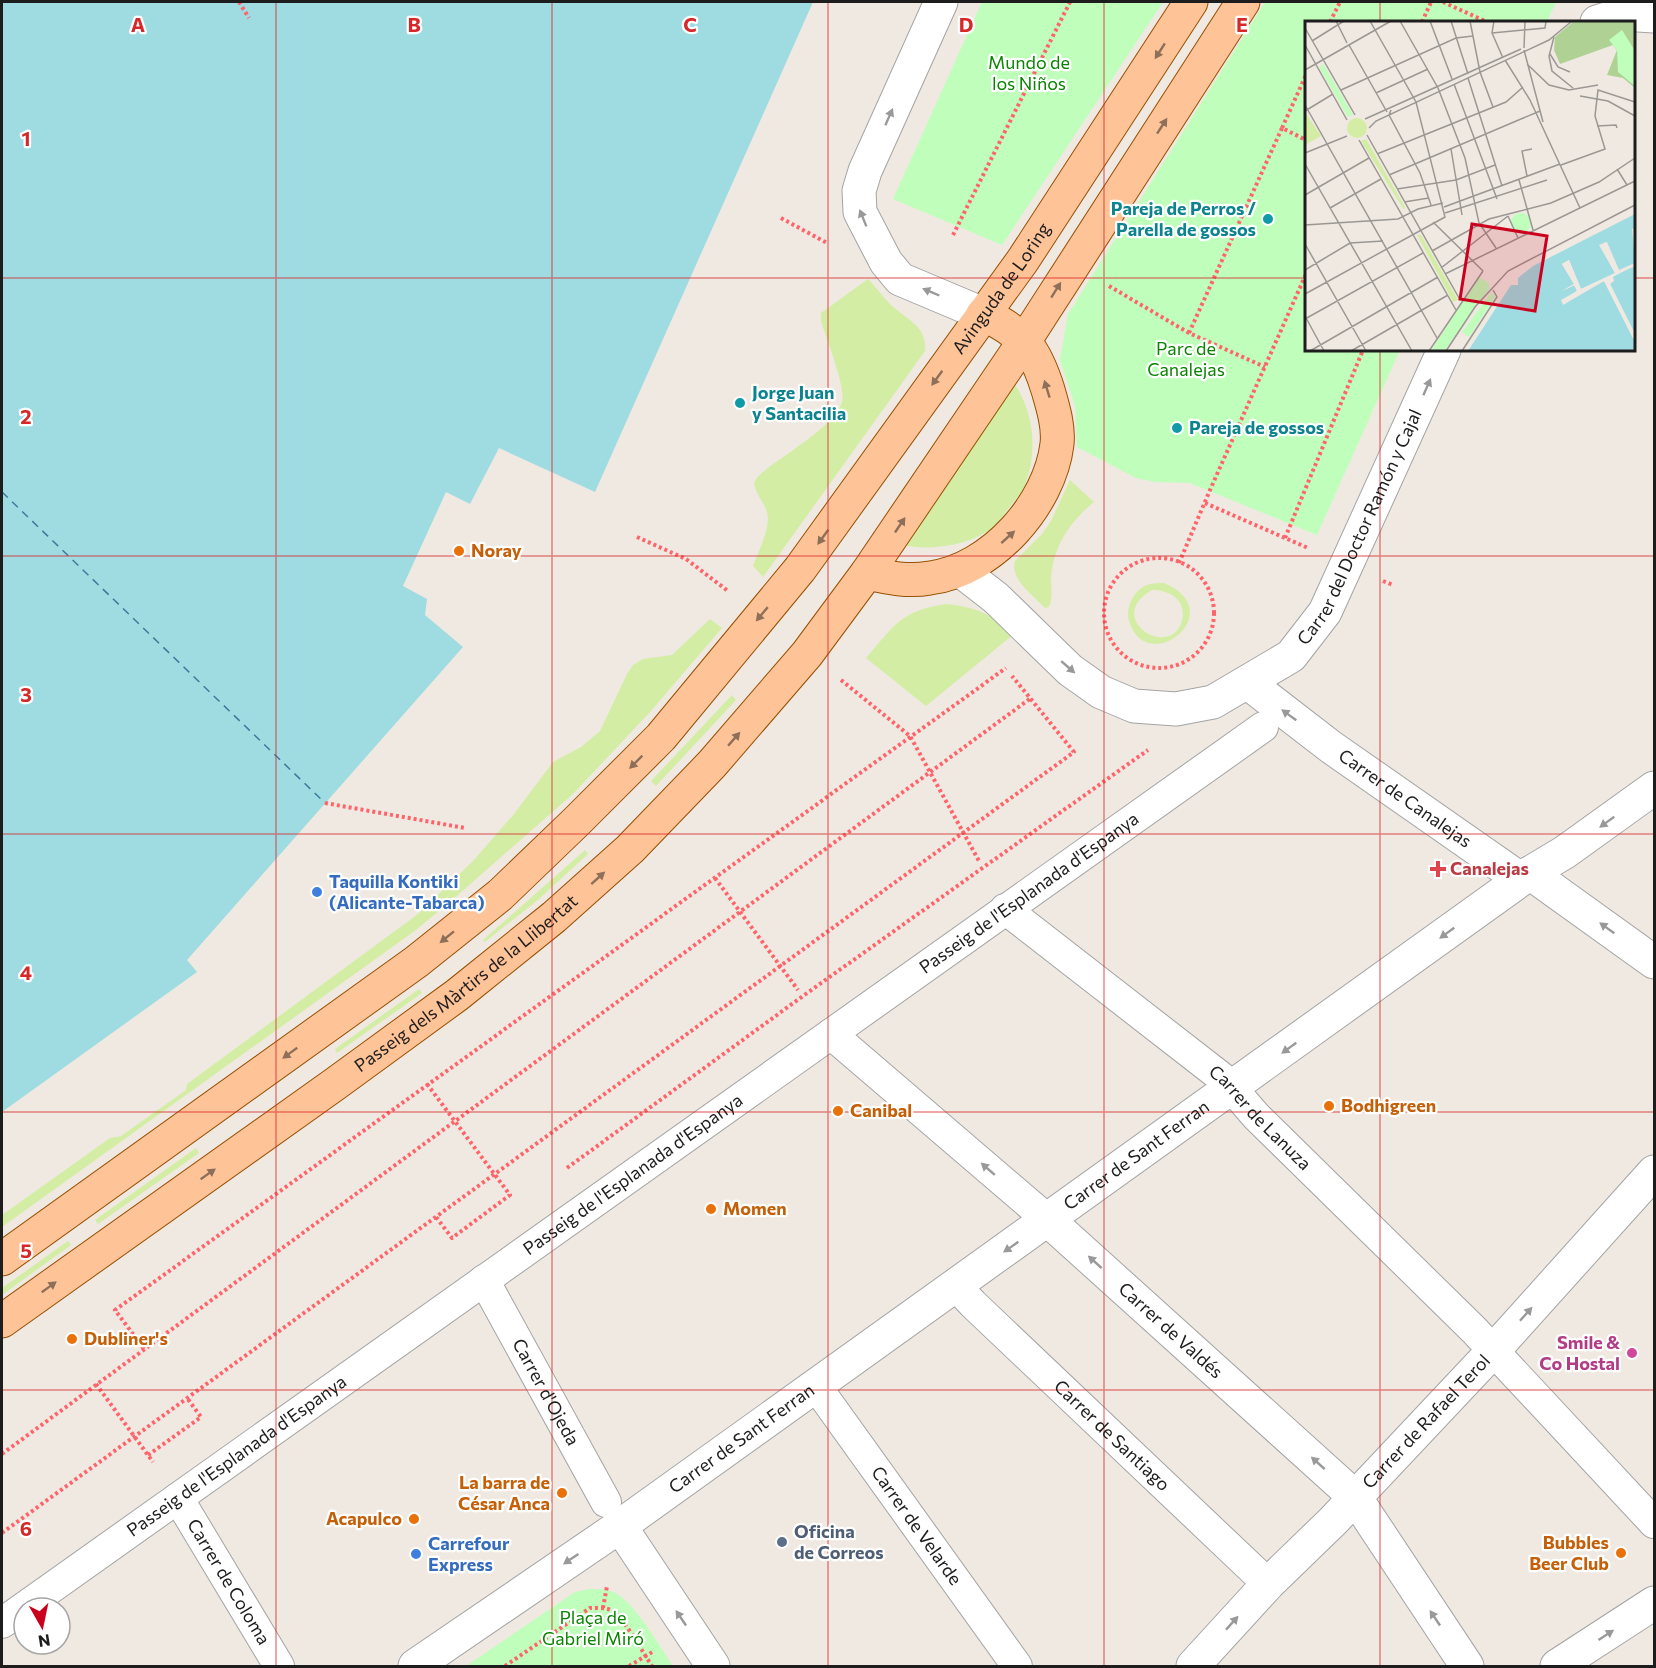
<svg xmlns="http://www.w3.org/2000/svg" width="1656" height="1668" font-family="Commissioner,sans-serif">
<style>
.grass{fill:#d3eea4;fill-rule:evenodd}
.park{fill:#c0febb}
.water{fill:#9fdce1}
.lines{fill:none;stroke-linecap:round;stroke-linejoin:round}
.ferry{stroke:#3b7a9c;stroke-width:1.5;stroke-dasharray:8 6;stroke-linecap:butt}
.pedestrian-casing{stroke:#a4a4a4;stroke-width:32}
.minor-casing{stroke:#a4a4a4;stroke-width:35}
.primary-casing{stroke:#974f00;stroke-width:35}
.path{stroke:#ff646b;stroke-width:4;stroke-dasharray:3 3;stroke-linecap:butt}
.pedestrian{stroke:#fff;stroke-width:30}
.minor{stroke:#fff;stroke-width:33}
.primary{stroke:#ffc398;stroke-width:33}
.oneway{fill:#8e705a}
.oneway2{fill:#999}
.grid{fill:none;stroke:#d62828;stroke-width:1.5;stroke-opacity:0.55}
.culture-dot{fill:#0f9aa8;stroke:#fff;stroke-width:2}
.food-dot{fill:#e8710a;stroke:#fff;stroke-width:2}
.health-dot{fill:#e0444e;stroke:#fff;stroke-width:2}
.shop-dot{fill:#3f7fe0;stroke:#fff;stroke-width:2}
.hotel-dot{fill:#d1479c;stroke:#fff;stroke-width:2}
.service-dot{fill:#5c6f8a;stroke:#fff;stroke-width:2}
.labels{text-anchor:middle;stroke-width:4.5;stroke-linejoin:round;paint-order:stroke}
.park-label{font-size:18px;fill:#0b8403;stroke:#fff}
.culture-label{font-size:18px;font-weight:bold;fill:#0d838f;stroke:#fff;text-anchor:start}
.street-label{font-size:18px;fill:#1d1d1d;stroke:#fff}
.food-label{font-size:18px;font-weight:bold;fill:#c56008;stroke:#fff;text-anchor:start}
.health-label{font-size:18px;font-weight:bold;fill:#be3a42;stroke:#fff;text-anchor:start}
.shop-label{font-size:18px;font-weight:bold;fill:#366cbe;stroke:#fff;text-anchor:start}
.hotel-label{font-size:18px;font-weight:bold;fill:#b23c85;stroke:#fff;text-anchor:end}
.service-label{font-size:18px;font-weight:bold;fill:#4e5e75;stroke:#fff;text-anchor:start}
.inset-river{fill:none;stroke:#9fdce1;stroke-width:3}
.inset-road{fill:none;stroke:#9b9793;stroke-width:1.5}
.view{fill:#cb001e;fill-opacity:0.15;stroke:#cb001e;stroke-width:3}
.inset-edge{fill:none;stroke:#1d1d1d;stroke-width:3}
.grid-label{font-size:20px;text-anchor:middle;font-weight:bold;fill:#d62828;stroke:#fff;stroke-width:4.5;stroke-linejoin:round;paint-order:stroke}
</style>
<rect width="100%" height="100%" fill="#efe9e2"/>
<g class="grass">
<path d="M868 279C878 289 886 302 897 310 912 322 927 329 925 351L763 577 753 566C758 551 773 525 766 509 762 500 755 493 754 482 762 470 777 462 789 453 805 441 835 422 842 402 846 387 826 338 821 321V313Z"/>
<path d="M1014 383C1034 413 1038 451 1025 485 1022 493 1014 501 1009 508 1005 513 1000 521 995 526 970 546 932 551 902 545Z"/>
<path d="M1070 480 1094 502C1070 522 1053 546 1051 579 1051 589 1053 597 1049 607L1045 608C1034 596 1009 579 1015 561L1042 534 1051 521Z"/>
<path d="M1164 583C1232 612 1147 679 1129 621 1125 606 1135 588 1150 584 1154 583 1160 583 1164 583ZM1152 590C1170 590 1187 600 1182 621 1170 661 1103 618 1152 590Z"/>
<path d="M946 604C976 607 992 614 1014 634L926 706 866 658C895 625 900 611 946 604Z"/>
<polygon points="710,619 722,628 651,711 573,794 451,901 416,930 2,1227 2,1215 110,1138 121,1136 186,1090 187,1084 418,914 473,861 514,814 553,762 581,747 600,731 627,674 633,665 643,659 672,655"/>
<polygon points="732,695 736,700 656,786 651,781"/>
<polygon points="585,850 588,854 539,899 485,942 483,940"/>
<polygon points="419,989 422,993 337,1053 335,1049"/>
<polygon points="196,1148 199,1153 98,1224 95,1220"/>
<polygon points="68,1241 71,1245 2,1295 2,1288"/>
</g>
<g class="park">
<polygon points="982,2 1163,2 1002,245 893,199"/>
<polygon points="1265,2 1556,2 1547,22 1306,22 1306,350 1400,350 1317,535 1190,483 1156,482 1136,478 1077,447 1075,406 1060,360 1068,314"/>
<path d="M589 1589C598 1589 609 1589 617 1594 636 1605 660 1647 673 1666H466L575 1592Z"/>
</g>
<polygon class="water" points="2,2 813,2 595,492 499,448 470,504 446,492 403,586 427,599 425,615 463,647 187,960 197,972 2,1112"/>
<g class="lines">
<polyline class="ferry" points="2,492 325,803"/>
<g class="pedestrian-casing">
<g id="pedestrian">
<path id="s1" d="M1005 909 1225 1080 1256 1116 1474 1330 1654 1523"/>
<polyline points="831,1034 1048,1220"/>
<path id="s2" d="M484 1280 606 1502"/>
<path id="s3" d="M956 1286 973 1304 1268 1584"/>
<path id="s4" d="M816 1386 1017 1666"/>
<path id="s5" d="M178 1498 279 1666"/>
<path id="s6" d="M2 1623 1263 727"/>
</g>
</g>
<g class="minor-casing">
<g id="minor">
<polyline points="941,2 865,171 859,191 860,212 886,262 900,279 983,314"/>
<polyline points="1597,22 1622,14 1654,16"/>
<path id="s7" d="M960 570 996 598 1070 670 1101 692 1134 706 1176 709 1213 702 1291 656 1325 612 1444 350"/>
<path id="s8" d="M1248 683 1331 747 1520 879 1530 873 1654 962"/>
<path id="s9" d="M1048 1220 1355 1497 1467 1666"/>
<polyline points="620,1526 713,1666"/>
<path id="s10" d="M415 1666 620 1526 1530 873 1565 852 1654 788"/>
<path id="s11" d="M1193 1666 1268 1584 1333 1521 1494 1350 1654 1172"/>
<polyline points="1557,1666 1654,1603"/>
</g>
</g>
<g class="primary-casing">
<g id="primary">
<path d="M867 573C889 578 908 582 930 578 992 570 1050 504 1057 444 1059 427 1053 407 1048 390 1035 348 1022 332 983 314"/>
<path id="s12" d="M2 1259 416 962 500 895 576 822 661 737 800 569 1023 260 1191 2"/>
<path id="s13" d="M2 1321 335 1084 457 995 554 917 630 849 712 764 807 654 867 573 1025 340 1243 2"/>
</g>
</g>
<g class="path">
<polyline points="239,2 249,18"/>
<polyline points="1443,2 1487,22"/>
<polyline points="1330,22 1340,2"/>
<polyline points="1422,22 1431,2"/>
<polyline points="1282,128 1306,75"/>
<polyline points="781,218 827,243"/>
<polyline points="953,235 1070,2"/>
<polyline points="1109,286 1189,333 1265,367"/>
<polyline points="1189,333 1282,128 1306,140"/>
<polyline points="1205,503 1308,548"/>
<polyline points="637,537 686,559 728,591"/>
<polyline points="1285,538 1363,350"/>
<circle cx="1159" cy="613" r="55"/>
<polyline points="1179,563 1210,490 1306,274"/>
<polyline points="1383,581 1393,585"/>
<polyline points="841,680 910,736 979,861"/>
<polyline points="325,803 465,828"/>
<polyline points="715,878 798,990"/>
<polyline points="427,1084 510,1195 452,1238 436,1217"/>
<polyline points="567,1168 803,996 1148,750"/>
<polyline points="144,1349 115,1310 1006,668"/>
<polyline points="96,1384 153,1462"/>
<polyline points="2,1454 1031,698"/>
<polyline points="148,1455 201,1417 187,1398"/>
<polyline points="2,1533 1074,752 1012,676"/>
<polyline points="603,1608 607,1586"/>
<path d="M505 1666 590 1608C597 1608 606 1607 613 1611 625 1620 643 1653 652 1666"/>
<polyline points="629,1666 654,1651"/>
</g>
<use href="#pedestrian" class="pedestrian"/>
<use href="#minor" class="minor"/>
<use href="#primary" class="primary"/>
</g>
<defs><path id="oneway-solid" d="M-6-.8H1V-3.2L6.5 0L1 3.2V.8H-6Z" transform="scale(1.5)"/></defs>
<g class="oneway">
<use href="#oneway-solid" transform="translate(1160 51) rotate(123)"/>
<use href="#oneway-solid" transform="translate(1162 126) rotate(-57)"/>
<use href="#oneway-solid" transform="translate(1056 290) rotate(-58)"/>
<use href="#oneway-solid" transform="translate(937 378) rotate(126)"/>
<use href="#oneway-solid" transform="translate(1047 389) rotate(-107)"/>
<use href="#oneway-solid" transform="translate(900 525) rotate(-56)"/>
<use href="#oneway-solid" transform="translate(823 537) rotate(126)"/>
<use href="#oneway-solid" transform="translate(1008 537) rotate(-42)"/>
<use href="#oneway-solid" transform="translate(762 614) rotate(130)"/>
<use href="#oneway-solid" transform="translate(734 739) rotate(-49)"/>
<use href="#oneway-solid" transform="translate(636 762) rotate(135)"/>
<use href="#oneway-solid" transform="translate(598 878) rotate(-42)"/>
<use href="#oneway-solid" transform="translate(447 937) rotate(141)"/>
<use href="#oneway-solid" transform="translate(290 1053) rotate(144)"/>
<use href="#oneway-solid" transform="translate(208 1174) rotate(-35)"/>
<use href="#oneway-solid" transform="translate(49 1287) rotate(-36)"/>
</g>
<g class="oneway2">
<use href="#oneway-solid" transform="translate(889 117) rotate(-66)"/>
<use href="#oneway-solid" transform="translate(863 218) rotate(-112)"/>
<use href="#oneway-solid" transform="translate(931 292) rotate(-157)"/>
<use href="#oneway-solid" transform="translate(1427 387) rotate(-66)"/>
<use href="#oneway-solid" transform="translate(1068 667) rotate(41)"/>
<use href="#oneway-solid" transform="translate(1289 715) rotate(-144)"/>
<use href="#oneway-solid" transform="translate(1607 822) rotate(144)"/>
<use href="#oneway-solid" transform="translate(1607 928) rotate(-144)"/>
<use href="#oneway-solid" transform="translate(1447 933) rotate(144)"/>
<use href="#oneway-solid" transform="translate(1289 1048) rotate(144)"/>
<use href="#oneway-solid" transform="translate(988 1169) rotate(-139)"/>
<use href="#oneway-solid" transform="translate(1011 1247) rotate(145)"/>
<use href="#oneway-solid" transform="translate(1095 1262) rotate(-138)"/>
<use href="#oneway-solid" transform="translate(1526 1314) rotate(-48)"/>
<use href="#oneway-solid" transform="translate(1318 1463) rotate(-138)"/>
<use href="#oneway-solid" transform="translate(571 1559) rotate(146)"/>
<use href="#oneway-solid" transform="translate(681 1618) rotate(-124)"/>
<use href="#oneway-solid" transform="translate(1435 1618) rotate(-124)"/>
<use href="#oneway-solid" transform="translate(1232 1623) rotate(-48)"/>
<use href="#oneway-solid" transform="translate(1606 1635) rotate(-33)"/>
</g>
<path class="grid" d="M276 2V1666M552 2V1666M828 2V1666M1104 2V1666M1380 2V22M2 278H1306M1634 278H1654M1380 350V1666M2 556H1654M2 834H1654M2 1112H1654M2 1390H1654"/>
<g class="culture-dot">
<circle cx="1268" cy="219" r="6"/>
<circle cx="740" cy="403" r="6"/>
<circle cx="1177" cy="428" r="6"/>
</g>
<g class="food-dot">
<circle cx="459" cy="551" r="6"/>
<circle cx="1329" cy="1106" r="6"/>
<circle cx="838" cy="1111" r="6"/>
<circle cx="711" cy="1209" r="6"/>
<circle cx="72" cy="1339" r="6"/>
<circle cx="562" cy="1493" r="6"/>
<circle cx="414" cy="1519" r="6"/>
<circle cx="1621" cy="1553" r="6"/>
</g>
<path class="health-dot" d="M1435 860h6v6h6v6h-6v6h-6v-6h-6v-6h6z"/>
<g class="shop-dot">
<circle cx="317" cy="892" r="6"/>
<circle cx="416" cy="1554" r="6"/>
</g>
<circle class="hotel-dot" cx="1632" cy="1353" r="6"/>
<circle class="service-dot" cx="782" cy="1542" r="6"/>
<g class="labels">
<g class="park-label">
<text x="1029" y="69">Mundo de<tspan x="1029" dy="21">los Niños</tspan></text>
<text x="1186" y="355">Parc de<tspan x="1186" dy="21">Canalejas</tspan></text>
<text x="593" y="1624">Plaça de<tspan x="593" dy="21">Gabriel Miró</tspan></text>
</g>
<g class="culture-label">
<text x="1256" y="215" text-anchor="end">Pareja de Perros /<tspan x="1256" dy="21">Parella de gossos</tspan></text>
<text x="752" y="399">Jorge Juan<tspan x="752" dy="21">y Santacilia</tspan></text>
<text x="1189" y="434">Pareja de gossos</text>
</g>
<g class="street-label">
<text dy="6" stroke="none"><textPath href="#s12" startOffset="1406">Avinguda de Loring</textPath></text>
<text dy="6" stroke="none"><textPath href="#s7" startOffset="540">Carrer del Doctor Ramón y Cajal</textPath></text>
<text dy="6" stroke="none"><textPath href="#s8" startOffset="195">Carrer de Canalejas</textPath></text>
<text dy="6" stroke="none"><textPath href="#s6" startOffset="1260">Passeig de l'Esplanada d'Espanya</textPath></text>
<text dy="6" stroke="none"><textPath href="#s13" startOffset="574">Passeig dels Màrtirs de la Llibertat</textPath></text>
<text dy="6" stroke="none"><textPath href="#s1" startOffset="330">Carrer de Lanuza</textPath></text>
<text dy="6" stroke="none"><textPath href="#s10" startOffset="884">Carrer de Sant Ferran</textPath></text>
<text dy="6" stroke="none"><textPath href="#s6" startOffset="774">Passeig de l'Esplanada d'Espanya</textPath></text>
<text dy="6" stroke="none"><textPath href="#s9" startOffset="165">Carrer de Valdés</textPath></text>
<text dy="6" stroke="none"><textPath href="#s2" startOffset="128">Carrer d'Ojeda</textPath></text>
<text dy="6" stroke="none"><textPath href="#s11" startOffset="338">Carrer de Rafael Terol</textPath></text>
<text dy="6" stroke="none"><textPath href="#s3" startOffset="216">Carrer de Santiago</textPath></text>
<text dy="6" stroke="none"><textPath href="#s10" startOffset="398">Carrer de Sant Ferran</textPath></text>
<text dy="6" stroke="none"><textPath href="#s6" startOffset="288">Passeig de l'Esplanada d'Espanya</textPath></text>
<text dy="6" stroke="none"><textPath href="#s4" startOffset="172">Carrer de Velarde</textPath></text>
<text dy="6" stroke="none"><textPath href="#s5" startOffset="98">Carrer de Coloma</textPath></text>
</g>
<g class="food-label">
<text x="471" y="557">Noray</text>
<text x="1341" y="1112">Bodhigreen</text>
<text x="850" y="1117">Canibal</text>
<text x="723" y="1215">Momen</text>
<text x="84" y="1345">Dubliner's</text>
<text x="550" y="1489" text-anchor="end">La barra de<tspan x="550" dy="21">César Anca</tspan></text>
<text x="402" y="1525" text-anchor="end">Acapulco</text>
<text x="1609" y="1549" text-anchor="end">Bubbles<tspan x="1609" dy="21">Beer Club</tspan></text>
</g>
<g class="health-label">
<text x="1450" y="875">Canalejas</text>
</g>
<g class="shop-label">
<text x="329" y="888">Taquilla Kontiki<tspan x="329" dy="21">(Alicante-Tabarca)</tspan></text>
<text x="428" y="1550">Carrefour<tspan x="428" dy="21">Express</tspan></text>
</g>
<g class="hotel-label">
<text x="1620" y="1349">Smile &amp;<tspan x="1620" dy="21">Co Hostal</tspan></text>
</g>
<g class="service-label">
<text x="794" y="1538">Oficina<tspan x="794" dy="21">de Correos</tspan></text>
</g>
</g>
<g transform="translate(1305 21)">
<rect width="330" height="330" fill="#efe9e2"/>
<path d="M0 91 16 115 0 124ZM42 107a10 10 0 1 1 20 0a10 10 0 1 1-20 0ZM61 118 100 186 99 189 56 120ZM112 214H116L153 279 148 281Z" fill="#d3eea4"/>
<path d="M269 0H330V67L318 57 302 54 312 29 308 24 255 43 249 29 250 16Z" fill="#afd294"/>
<path d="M317 9 330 30V65L313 51 312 29 304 19ZM18 43 48 94 43 96 14 46ZM206 202a10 10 0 1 1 20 0a10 10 0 1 1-20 0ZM174 256 184 262V268L139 330H126ZM186 272 191 275 164 316 157 311Z" fill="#c0febb"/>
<path d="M330 193V210L327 207 330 242 314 250 301 221 295 224 310 252 276 268 264 239 257 243 269 263 257 270 270 264 272 270 263 278 299 260 330 321V330H163L206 264H213V257L228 245ZM330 245V313L305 263 307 256Z" fill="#9fdce1"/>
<path d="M302 221 314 249 330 242 308 256 309 260 305 263 330 313V321L299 260 258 284 256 279 272 270 269 264 257 270 269 263 257 243 264 239 276 268 310 252 294 224Z" fill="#efe9e2"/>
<path class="inset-river" d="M221 251 235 270 264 330"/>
<path class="inset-road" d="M31 0 42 22M95 0 133 67 160 137 174 202 191 227M125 0 147 58M146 0 163 53M165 0 175 51 188 86M189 0 187 12 198 37M0 7 50 94M187 12 240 7 241 0M249 16 244 35 247 50 268 67M7 20 39 0M0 24 42 99M44 24 82 91M219 27 220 0M219 29 238 101M245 33 253 46 265 51M200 39 225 79 275 187M222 43 244 64 264 69 293 64M0 49 86 0M163 57 197 165M149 63 192 178M36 69 151 17 168 15M71 72 123 48M275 75 303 80 330 95M0 84 132 317M86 89 84 94 115 152 126 184M0 90 28 73M60 98 216 28M292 105 311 104 312 107M64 107 71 100 244 19 267 0M62 114 154 277M54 119 151 289M146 128 157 194M0 132 42 115M72 133 201 81 218 66M0 143 107 330M256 144 300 128 290 95 293 69 330 81M312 148 322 164M84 154 235 90M222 155 217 130 227 128M214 159 228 209M92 168 151 159 190 144M0 174 64 137M99 181 124 177M139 186 255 143M25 187 76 158M140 192 242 159M203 195 213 217M128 201 178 250M0 204 93 198 113 188 138 182M0 223 61 330M127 230 184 198 246 182 294 161 330 137M136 247 203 195M0 249 45 222 78 220M140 253 330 160M0 273 140 196 111 81 65 0M0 295 19 330M0 298 118 232M5 330 133 256M46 330 143 274M124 330 178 250M141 330 170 286 203 250 330 184M157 330 192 276 188 269"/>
<path class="view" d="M167 203 242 215 230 290 155 278Z"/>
<rect width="330" height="330" class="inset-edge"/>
</g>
<g class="grid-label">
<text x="138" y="32">A</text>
<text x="414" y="32">B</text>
<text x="690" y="32">C</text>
<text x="966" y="32">D</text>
<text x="1242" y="32">E</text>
<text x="26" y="146">1</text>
<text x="26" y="424">2</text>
<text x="26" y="702">3</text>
<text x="26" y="980">4</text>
<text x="26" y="1258">5</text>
<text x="26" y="1536">6</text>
</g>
<rect width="1656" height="1668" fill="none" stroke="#1d1d1d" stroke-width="6"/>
<g transform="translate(42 1626) rotate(171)"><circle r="28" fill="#ffffff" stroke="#a5a5a5" stroke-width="1.5"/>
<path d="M0-4.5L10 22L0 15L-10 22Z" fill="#cb001e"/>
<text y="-9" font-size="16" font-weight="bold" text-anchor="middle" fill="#1d1d1d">N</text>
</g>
</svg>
